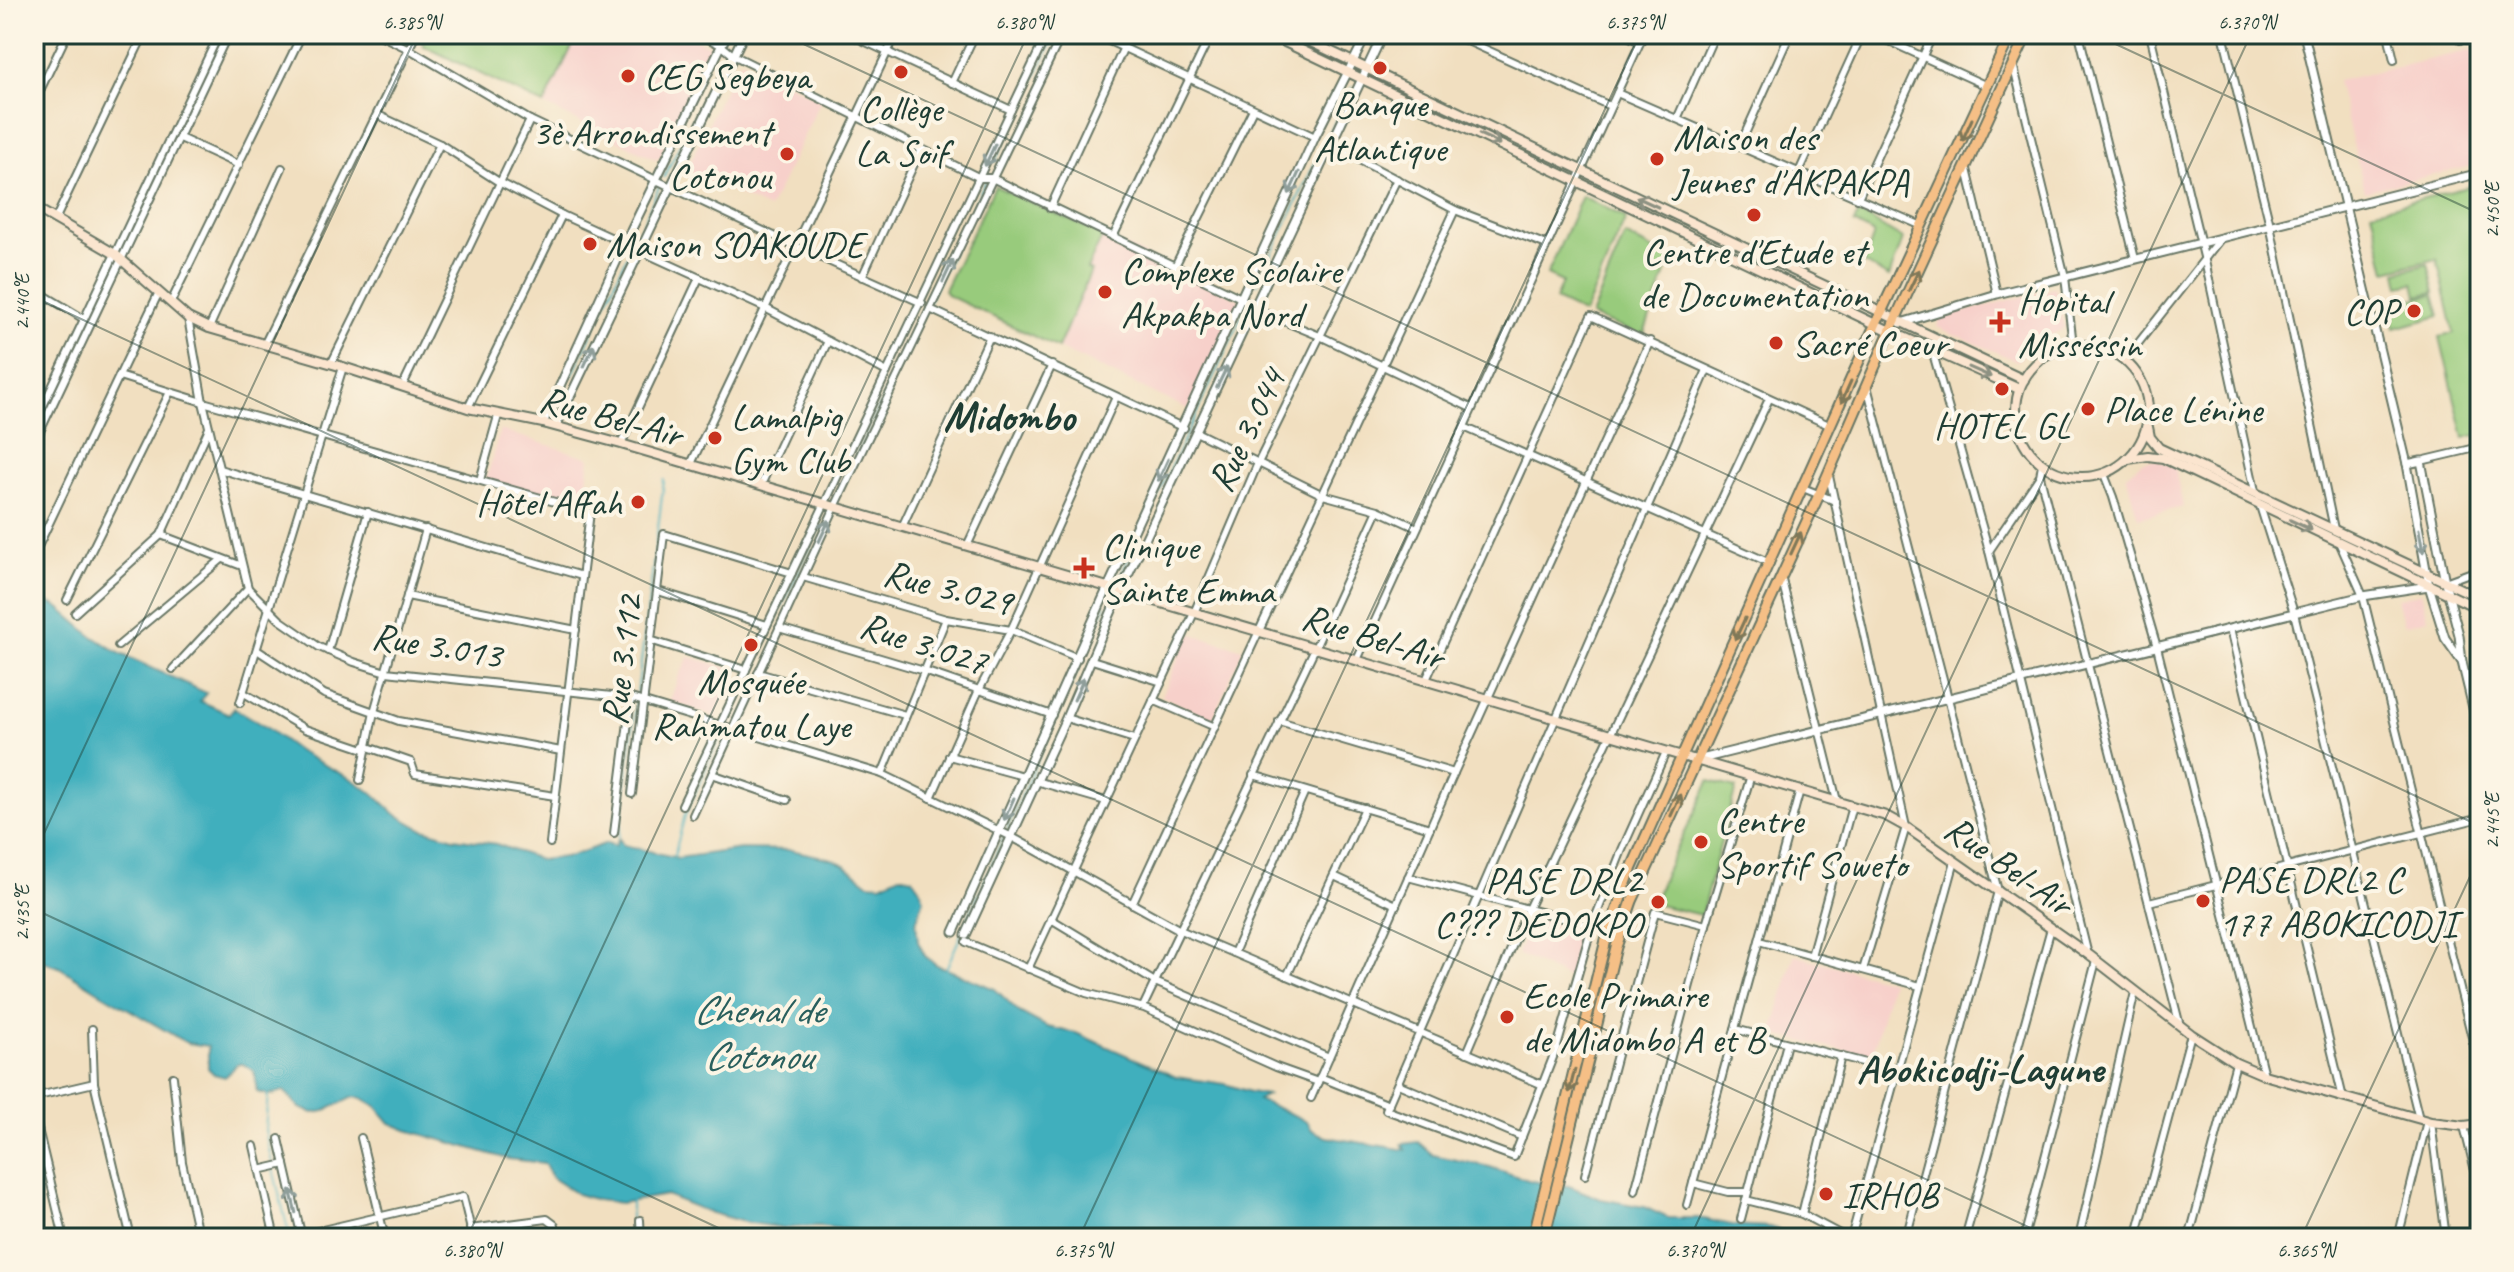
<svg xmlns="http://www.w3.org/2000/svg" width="2514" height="1272" font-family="Caveat,sans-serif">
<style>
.built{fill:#f7d0ca}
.green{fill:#98cb7c;stroke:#5c8458;stroke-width:2}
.water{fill:#40afbd;stroke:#307678;stroke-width:2}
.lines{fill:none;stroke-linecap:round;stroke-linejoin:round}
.stream{stroke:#40afbd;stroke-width:2}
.minor-casing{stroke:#687665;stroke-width:10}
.tertiary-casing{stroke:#687665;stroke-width:11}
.secondary-casing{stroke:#687665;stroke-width:12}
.primary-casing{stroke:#687665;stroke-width:13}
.minor{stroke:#fff;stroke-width:6}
.tertiary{stroke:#fff;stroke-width:7}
.secondary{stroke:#fbe5cf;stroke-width:8}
.primary{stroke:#f5bf86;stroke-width:9}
.oneway{stroke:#7f7859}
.oneway2{stroke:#8d9182}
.oneway3{stroke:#8f9e9a}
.ticks{fill:none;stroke:#1f3d34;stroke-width:2;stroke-opacity:0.45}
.poi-dot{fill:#c8321e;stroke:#fcf5e5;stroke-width:3}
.labels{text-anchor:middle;stroke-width:8;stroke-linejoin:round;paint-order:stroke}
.poi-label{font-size:38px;fill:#1f3d34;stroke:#fcf5e5;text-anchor:start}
.street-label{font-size:38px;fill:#1f3d34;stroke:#fcf5e5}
.water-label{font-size:40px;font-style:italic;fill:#295f5d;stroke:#fcf5e5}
.neighbourhood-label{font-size:40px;font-weight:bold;fill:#1f3d34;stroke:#fcf5e5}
.quarter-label{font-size:42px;font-weight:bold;fill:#1f3d34;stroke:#fcf5e5}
.neatline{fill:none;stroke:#1f3d34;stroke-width:3}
.ticks-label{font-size:20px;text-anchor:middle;fill:#1f3d34}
</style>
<rect width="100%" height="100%" fill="#fcf5e5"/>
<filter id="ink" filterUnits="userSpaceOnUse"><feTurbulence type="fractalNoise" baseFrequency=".0125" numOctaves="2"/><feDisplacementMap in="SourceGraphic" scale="16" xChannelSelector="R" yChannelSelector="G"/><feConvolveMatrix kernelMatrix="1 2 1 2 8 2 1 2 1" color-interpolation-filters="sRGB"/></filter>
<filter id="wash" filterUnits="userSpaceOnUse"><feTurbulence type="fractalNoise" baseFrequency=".006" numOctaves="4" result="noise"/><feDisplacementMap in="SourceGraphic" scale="32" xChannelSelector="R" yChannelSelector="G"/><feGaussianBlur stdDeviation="1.8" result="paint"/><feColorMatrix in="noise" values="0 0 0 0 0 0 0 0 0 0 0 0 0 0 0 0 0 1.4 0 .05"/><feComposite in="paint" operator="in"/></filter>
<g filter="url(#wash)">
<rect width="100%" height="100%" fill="#f1dfc0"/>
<g class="built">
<polygon points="578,34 683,34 710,46 660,157 655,159 544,105"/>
<polygon points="2480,48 2480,164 2365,191 2337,81"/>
<polygon points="743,61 821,100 769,209 686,171 736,64"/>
<polygon points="1103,235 1240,300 1188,409 1058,348 1090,272 1087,270"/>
<polygon points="2055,288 2064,328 2034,345 2017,361 1937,327 1940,318"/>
<polygon points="500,430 590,458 584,505 486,481"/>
<polygon points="2151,460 2158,460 2175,468 2183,507 2138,518 2126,475 2142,462"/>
<polygon points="2421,592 2428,619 2404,625 2397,599"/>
<polygon points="1189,633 1243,649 1212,720 1162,696"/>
<polygon points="689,657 736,670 716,717 670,701 678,678"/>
<polygon points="1532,917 1584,931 1570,979 1517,954"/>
<polygon points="1794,955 1891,981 1872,1057 1772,1034"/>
</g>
<g class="green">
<polygon points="424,34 578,34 544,105 424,46 422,39"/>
<polygon points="2480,184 2480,434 2464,438 2440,337 2454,333 2437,259 2386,271 2372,211"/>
<polygon points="995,186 1103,235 1087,269 1091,271 1058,348 947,295 944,290"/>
<polygon points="1582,196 1626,218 1584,314 1555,300 1562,282 1547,275"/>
<polygon points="1859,213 1903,239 1889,277 1864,263 1874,234 1854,223"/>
<polygon points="1625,235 1671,259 1643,336 1591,316"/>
<polygon points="2428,264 2435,292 2417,296 2414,283 2400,286 2397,272"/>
<polygon points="2434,294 2440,316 2395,328 2389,305"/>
<path d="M1709 781 1736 788 1701 915 1654 904C1666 861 1693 823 1709 781Z"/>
</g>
<polygon class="water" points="34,596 57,606 91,635 119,653 206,693 200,701 229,714 234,708 267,728 299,752 350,778 374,794 394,813 420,828 454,838 496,844 541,860 571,856 607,843 615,846 619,838 623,845 678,858 741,849 791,850 832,859 845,865 868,883 881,884 900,875 912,878 920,888 924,899 916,922 918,942 925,956 937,965 995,989 1019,1012 1047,1027 1076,1033 1176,1077 1225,1084 1250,1092 1267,1095 1258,1100 1298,1117 1308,1123 1312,1130 1326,1137 1406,1150 1402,1144 1418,1142 1433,1155 1490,1167 1531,1181 1569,1186 1601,1199 1644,1207 1668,1218 1698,1218 1732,1225 1769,1227 1805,1238 873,1238 855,1230 818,1226 784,1228 744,1222 708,1212 666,1195 621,1203 597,1200 577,1194 552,1178 544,1163 508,1159 407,1130 390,1123 376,1106 362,1098 353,1097 325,1111 313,1113 300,1108 284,1091 268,1095 257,1092 254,1071 243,1064 237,1064 225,1077 214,1074 208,1068 208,1046 187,1043 99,992 59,967 34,958"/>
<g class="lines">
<g class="stream">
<polyline points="995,161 1056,34"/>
<polyline points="664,177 716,73"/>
<polyline points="636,240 659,187"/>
<polyline points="122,245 223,34"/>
<polyline points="1257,284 1352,87"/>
<polyline points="572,376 629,252"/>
<polyline points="555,413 568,385"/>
<polyline points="34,432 52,395"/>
<polyline points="836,497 986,180"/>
<polyline points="1118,581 1247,305"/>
<polyline points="727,721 821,525"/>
<polyline points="1007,829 1106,605"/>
<polyline points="619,837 664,480"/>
<polyline points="674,856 685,815 724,730"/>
<polyline points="946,969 1003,838"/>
<polyline points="268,1094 265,1130 272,1163"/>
<polyline points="273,1169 290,1238"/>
<polyline points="631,1238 631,1199"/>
</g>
</g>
</g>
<g filter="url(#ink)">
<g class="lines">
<g class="minor-casing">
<g id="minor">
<polyline points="378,34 409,49 530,120 795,246 922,303"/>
<polyline points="699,34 721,45 733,55 980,178 992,178 1241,298 1255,309 1322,337 1471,408"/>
<polyline points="849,34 1011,110"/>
<polyline points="1094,34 1315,137"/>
<polyline points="1452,34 1610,106"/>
<polyline points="1624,34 1640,42"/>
<polyline points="1873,34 1987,86"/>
<polyline points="2079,34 2135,259"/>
<polyline points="2150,34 2205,261 2255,491"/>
<polyline points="2223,34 2270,225 2334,529"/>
<polyline points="2388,34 2394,60"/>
<polyline points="2459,34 2460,40"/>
<polyline points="2013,64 2065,277 2073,345"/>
<polyline points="952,83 975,34"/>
<polyline points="1617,93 1922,226"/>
<polyline points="34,103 67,34"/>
<polyline points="378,115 440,144 499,182 562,215 765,308 887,372"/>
<polyline points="1677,119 1715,34"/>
<polyline points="180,138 239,165"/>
<polyline points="1331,145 1455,210 1547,245"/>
<polyline points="1740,145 1790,34"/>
<polyline points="1967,169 1997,294"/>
<polyline points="1799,172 1862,34"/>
<polyline points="1858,198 1933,34"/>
<polyline points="1050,208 1124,47"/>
<polyline points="55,220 144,34"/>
<polyline points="1113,237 1211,34"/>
<polyline points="1175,266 1253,109"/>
<polyline points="862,277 921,149"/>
<polyline points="34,289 84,319"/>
<polyline points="171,302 302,34"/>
<polyline points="930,309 1184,428"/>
<polyline points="188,318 203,402 248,588 280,620 319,647 354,662 386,672 631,698 882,774 1010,836 1180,930 1543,1085"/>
<polyline points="209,328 282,168"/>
<polyline points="264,345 416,34"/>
<polyline points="1932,350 1989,551 2088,955"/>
<polyline points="2125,360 2221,238"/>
<polyline points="331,364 440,144"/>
<polyline points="119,376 203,402 590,512 550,843"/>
<polyline points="1867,386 1998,891 1906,1238"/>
<polyline points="402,387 530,120"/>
<polyline points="468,408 562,215"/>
<polyline points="34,425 219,34"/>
<polyline points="1464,427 1770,563"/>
<polyline points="1196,432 1323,495 1378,510 1417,528"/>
<polyline points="34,444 228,34"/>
<polyline points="621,444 699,278"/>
<polyline points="2421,461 2480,447"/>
<polyline points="690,466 896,34"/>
<polyline points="219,469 582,576"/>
<polyline points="2104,474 2113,497 2157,647 2264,1075"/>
<polyline points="1829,476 1906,827 1863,970"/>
<polyline points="2040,476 2180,1026"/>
<polyline points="480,480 498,416"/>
<polyline points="761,485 828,341"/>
<polyline points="1803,488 1835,501"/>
<polyline points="2260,506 2294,613 2419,1119"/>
<polyline points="902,527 990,336"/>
<polyline points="161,535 242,566"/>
<polyline points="2339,542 2363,596 2480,1070"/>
<polyline points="967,546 1052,365"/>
<polyline points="1989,551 2040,476 2042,464"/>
<polyline points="34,555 159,292"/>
<polyline points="1781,576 1837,801"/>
<polyline points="803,577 946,619 1011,630 1078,658"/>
<polyline points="2445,582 2480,569"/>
<polyline points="658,591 767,625"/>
<polyline points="407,596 576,630"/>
<polyline points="67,600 170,392"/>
<polyline points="75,613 161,535 209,428"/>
<polyline points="779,628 924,671 1052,715"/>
<polyline points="2230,629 2343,1098"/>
<polyline points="653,641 746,670"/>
<polyline points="118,646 222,559"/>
<polyline points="257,650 324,694 399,721 561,751"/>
<polyline points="328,651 368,512"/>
<polyline points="1092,660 1162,682"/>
<polyline points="1357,660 1644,34"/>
<polyline points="173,669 248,588"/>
<polyline points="758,673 905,715"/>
<polyline points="1426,680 1591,316 1831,426"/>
<polyline points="244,693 305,729 364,749"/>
<polyline points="1153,700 1215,727"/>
<polyline points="240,703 343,367"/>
<polyline points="1066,718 1134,739"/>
<polyline points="1279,721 1454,773"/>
<polyline points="365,746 411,762 415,774 555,796"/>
<polyline points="1666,752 1622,850 1592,926 1557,1047 1514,1157 1386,1110 1707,370"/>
<polyline points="949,756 1023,776"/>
<polyline points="712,774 787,800"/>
<polyline points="882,774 946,619"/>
<polyline points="1253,775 1430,828"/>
<polyline points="360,780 374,712 426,529"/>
<polyline points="1036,781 1106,801"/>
<polyline points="632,794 664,534 792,573"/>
<polyline points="931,798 979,690 1011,630 1116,397"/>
<polyline points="682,805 1047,34"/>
<polyline points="693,815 835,507 1062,34"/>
<polyline points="614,833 631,698"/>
<polyline points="1334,876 1396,905"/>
<polyline points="1408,877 1592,926"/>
<polyline points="2149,902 2480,818"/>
<polyline points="1132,904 1455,210"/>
<polyline points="1051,919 1155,982 1329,1057"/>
<polyline points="1759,941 1920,986"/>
<polyline points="966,942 1086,993 1144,1008 1276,1067 1318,1082"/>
<polyline points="1234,953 1305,791"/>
<polyline points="1811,956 1852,806"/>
<polyline points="1028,969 1194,613 1258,463 1397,179"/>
<polyline points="1287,976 1365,808"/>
<polyline points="1143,1007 1315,648 1378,510"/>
<polyline points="92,1029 94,1083 131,1238"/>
<polyline points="1735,1029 1897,1071"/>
<polyline points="1467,1053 1528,909 1769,399"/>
<polyline points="173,1077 182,1162 199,1238"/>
<polyline points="1320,1077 1389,1105"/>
<polyline points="1398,1084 1522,1137"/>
<polyline points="34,1097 94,1083"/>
<polyline points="1311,1098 1454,773 1650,341"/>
<polyline points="34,1112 64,1238"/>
<polyline points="2431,1122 2446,1238"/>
<polyline points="2464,1126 2480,1191"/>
<polyline points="361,1138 385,1238"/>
<polyline points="279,1139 302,1238"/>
<polyline points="254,1146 275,1238"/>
<polyline points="259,1170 285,1164"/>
<polyline points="1585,1175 1655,912 1706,925"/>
<polyline points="1693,1183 1728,1192 1748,1192"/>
<polyline points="1635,1191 1706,925 1751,775"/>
<polyline points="1746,1200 1802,1214 1847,1238"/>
<polyline points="1687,1205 1800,790"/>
<polyline points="1802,1214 1841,1056"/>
<polyline points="1741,1219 1787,1043"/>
<polyline points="640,1220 641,1238"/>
<polyline points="470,1229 547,1219 555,1225 558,1238"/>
<polyline points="301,1235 463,1197 473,1238"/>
<polyline points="1851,1238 1955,861"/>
<polyline points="1965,1238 2051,928"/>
<polyline points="2024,1238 2096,961"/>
<polyline points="2079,1238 2135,992"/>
<polyline points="2136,1238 2191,1034"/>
<polyline points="2189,1238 2236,1063"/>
<polyline points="2398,1238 2427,1121"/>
</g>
</g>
<g class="tertiary-casing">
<g id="tertiary">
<polyline points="2304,34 2407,464 2429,586 2445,638 2462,662"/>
<polyline points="1901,323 1997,294 2480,173"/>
<polyline points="543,423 625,243 727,34"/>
<polyline points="556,426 744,34"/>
<polyline points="2407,464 2421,461 2445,582 2459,635 2462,662 2480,737"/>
<polyline points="1697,760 2363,596 2429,586"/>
<polyline points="954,932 1103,598 1315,137 1367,34"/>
<polyline points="966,935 1066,718 1116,601 1383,34"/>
</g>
</g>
<g class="secondary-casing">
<g id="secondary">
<polyline points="1268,34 1890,331 2019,389"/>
<polyline points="1294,34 2024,380"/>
<polyline points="34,207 115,254 188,318 209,328 343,367 468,408 543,423 621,444 1886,816 1906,827 2089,955 2191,1034 2236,1063 2264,1075 2431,1122 2464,1126 2480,1124"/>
<circle cx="2082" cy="411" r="66"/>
<polyline points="2148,427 2150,437 2159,448 2480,598"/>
<polyline points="2128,459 2148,456 2163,458 2480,609"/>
</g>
</g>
<g class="primary-casing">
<g id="primary">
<polyline points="1533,1238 1606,940 1630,872 1876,323 2011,34"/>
<polyline points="1544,1238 1616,947 1632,901 1819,495 1895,320 2027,34"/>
</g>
</g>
<use href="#minor" class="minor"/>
<use href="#tertiary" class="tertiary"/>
<use href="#secondary" class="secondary"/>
<use href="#primary" class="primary"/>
</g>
<defs><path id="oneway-shaft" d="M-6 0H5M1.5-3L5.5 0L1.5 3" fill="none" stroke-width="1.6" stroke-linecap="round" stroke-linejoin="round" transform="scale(2)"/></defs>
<g class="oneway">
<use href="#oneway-shaft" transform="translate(1967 130) rotate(114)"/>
<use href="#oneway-shaft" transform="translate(1914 280) rotate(-64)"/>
<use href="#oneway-shaft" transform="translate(1846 392) rotate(114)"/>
<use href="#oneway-shaft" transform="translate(1796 543) rotate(-65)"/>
<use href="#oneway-shaft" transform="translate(1740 629) rotate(115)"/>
<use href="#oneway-shaft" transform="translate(1676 805) rotate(-65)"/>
<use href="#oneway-shaft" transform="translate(1572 1081) rotate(104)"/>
</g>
<g class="oneway2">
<use href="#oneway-shaft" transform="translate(1490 139) rotate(25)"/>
<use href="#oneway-shaft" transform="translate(1647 202) rotate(-155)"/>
<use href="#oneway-shaft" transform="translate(1980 372) rotate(24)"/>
<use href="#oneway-shaft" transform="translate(2301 525) rotate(25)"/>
</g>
<g class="oneway3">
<use href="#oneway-shaft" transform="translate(990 155) rotate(115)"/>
<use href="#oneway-shaft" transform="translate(1294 183) rotate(115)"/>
<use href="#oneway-shaft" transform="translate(948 271) rotate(-65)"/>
<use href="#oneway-shaft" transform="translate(589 356) rotate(-65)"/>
<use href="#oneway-shaft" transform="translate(1222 377) rotate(-64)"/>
<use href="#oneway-shaft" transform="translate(1163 470) rotate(115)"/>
<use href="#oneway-shaft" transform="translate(824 531) rotate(-65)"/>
<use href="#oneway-shaft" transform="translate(2421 541) rotate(80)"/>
<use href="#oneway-shaft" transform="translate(1079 689) rotate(-66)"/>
<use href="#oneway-shaft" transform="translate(1009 809) rotate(114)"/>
<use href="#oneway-shaft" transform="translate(293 1201) rotate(-103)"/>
</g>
</g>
<path class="ticks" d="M782 34 2480 826M2094 34 2480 214M34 297 2052 1238M34 855 417 34M34 909 740 1238M467 1238 1028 34M1079 1238 1640 34M1690 1238 2251 34M2301 1238 2480 855"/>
<g class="poi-dot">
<circle cx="1380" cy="68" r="8"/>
<circle cx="901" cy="72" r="8"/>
<circle cx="628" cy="76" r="8"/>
<circle cx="787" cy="154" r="8"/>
<circle cx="1657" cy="159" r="8"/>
<circle cx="1754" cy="215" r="8"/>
<circle cx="590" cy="244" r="8"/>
<circle cx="1105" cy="292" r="8"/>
<circle cx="2414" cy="311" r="8"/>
<path d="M1996 310h8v8h8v8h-8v8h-8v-8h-8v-8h8z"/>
<circle cx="1776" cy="343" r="8"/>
<circle cx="2002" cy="389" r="8"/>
<circle cx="2088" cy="409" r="8"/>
<circle cx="715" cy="438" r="8"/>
<circle cx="638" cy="502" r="8"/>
<path d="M1080 556h8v8h8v8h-8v8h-8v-8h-8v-8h8z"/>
<circle cx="751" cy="645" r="8"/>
<circle cx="1701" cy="842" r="8"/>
<circle cx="2203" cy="901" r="8"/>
<circle cx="1658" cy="902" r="8"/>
<circle cx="1507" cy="1017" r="8"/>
<circle cx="1826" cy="1194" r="8"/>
</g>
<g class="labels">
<g class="poi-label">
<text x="644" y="89">CEG Segbeya</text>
<text x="1380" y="117" text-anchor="middle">Banque<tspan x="1380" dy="44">Atlantique</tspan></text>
<text x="901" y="121" text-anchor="middle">Collège<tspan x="901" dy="44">La Soif</tspan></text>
<text x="771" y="145" text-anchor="end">3è Arrondissement<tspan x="771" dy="44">Cotonou</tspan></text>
<text x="1673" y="150">Maison des<tspan x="1673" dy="44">Jeunes d'AKPAKPA</tspan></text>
<text x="606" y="257">Maison SOAKOUDE</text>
<text x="1754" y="264" text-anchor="middle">Centre d'Etude et<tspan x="1754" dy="44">de Documentation</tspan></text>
<text x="1121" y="283">Complexe Scolaire<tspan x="1121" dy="44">Akpakpa Nord</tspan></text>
<text x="2018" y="313">Hopital<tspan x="2018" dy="44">Misséssin</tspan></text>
<text x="2398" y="324" text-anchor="end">COP</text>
<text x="1792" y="356">Sacré Coeur</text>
<text x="2104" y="422">Place Lénine</text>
<text x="731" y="429">Lamalpig<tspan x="731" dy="44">Gym Club</tspan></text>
<text x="2002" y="438" text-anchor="middle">HOTEL GL</text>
<text x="622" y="515" text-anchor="end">Hôtel Affah</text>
<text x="1102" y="559">Clinique<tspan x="1102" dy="44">Sainte Emma</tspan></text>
<text x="751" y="694" text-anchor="middle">Mosquée<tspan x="751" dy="44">Rahmatou Laye</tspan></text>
<text x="1717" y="833">Centre<tspan x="1717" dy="44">Sportif Soweto</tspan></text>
<text x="2219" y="892">PASE DRL2 C<tspan x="2219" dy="44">177 ABOKICODJI</tspan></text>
<text x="1642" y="893" text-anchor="end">PASE DRL2<tspan x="1642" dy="44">C??? DEDOKPO</tspan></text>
<text x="1523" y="1008">Ecole Primaire<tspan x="1523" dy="44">de Midombo A et B</tspan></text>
<text x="1842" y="1207">IRHOB</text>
</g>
<g class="street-label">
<text transform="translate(611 416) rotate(15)" y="13">Rue Bel-Air</text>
<text transform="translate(1246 430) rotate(-64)" y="13">Rue 3.044</text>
<text transform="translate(948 587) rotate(14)" y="13">Rue 3.029</text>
<text transform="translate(1373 636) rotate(17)" y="13">Rue Bel-Air</text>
<text transform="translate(924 643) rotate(18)" y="13">Rue 3.027</text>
<text transform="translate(437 645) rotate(9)" y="13">Rue 3.013</text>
<text transform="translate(621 660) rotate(-83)" y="13">Rue 3.112</text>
<text transform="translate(2009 865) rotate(35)" y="13">Rue Bel-Air</text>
</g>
<g class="water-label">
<text x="758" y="1023">Chenal de<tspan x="758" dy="46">Cotonou</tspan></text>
</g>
<g class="neighbourhood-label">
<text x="1980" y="1082">Abokicodji-Lagune</text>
</g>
<g class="quarter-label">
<text x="1009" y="430">Midombo</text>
</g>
</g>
<rect width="2514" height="1272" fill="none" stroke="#fcf5e5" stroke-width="88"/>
<rect x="44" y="44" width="2426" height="1184" class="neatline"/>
<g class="ticks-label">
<text x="412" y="29">6.385°N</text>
<text x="1024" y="29">6.380°N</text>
<text x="1635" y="29">6.375°N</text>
<text x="2247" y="29">6.370°N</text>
<text transform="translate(2492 210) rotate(-90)" y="7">2.450°E</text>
<text transform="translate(22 302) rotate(-90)" y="7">2.440°E</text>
<text transform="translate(2492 821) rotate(-90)" y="7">2.445°E</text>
<text transform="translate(22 913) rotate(-90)" y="7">2.435°E</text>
<text x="472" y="1257">6.380°N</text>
<text x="1083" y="1257">6.375°N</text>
<text x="1695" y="1257">6.370°N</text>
<text x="2306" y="1257">6.365°N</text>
</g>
</svg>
